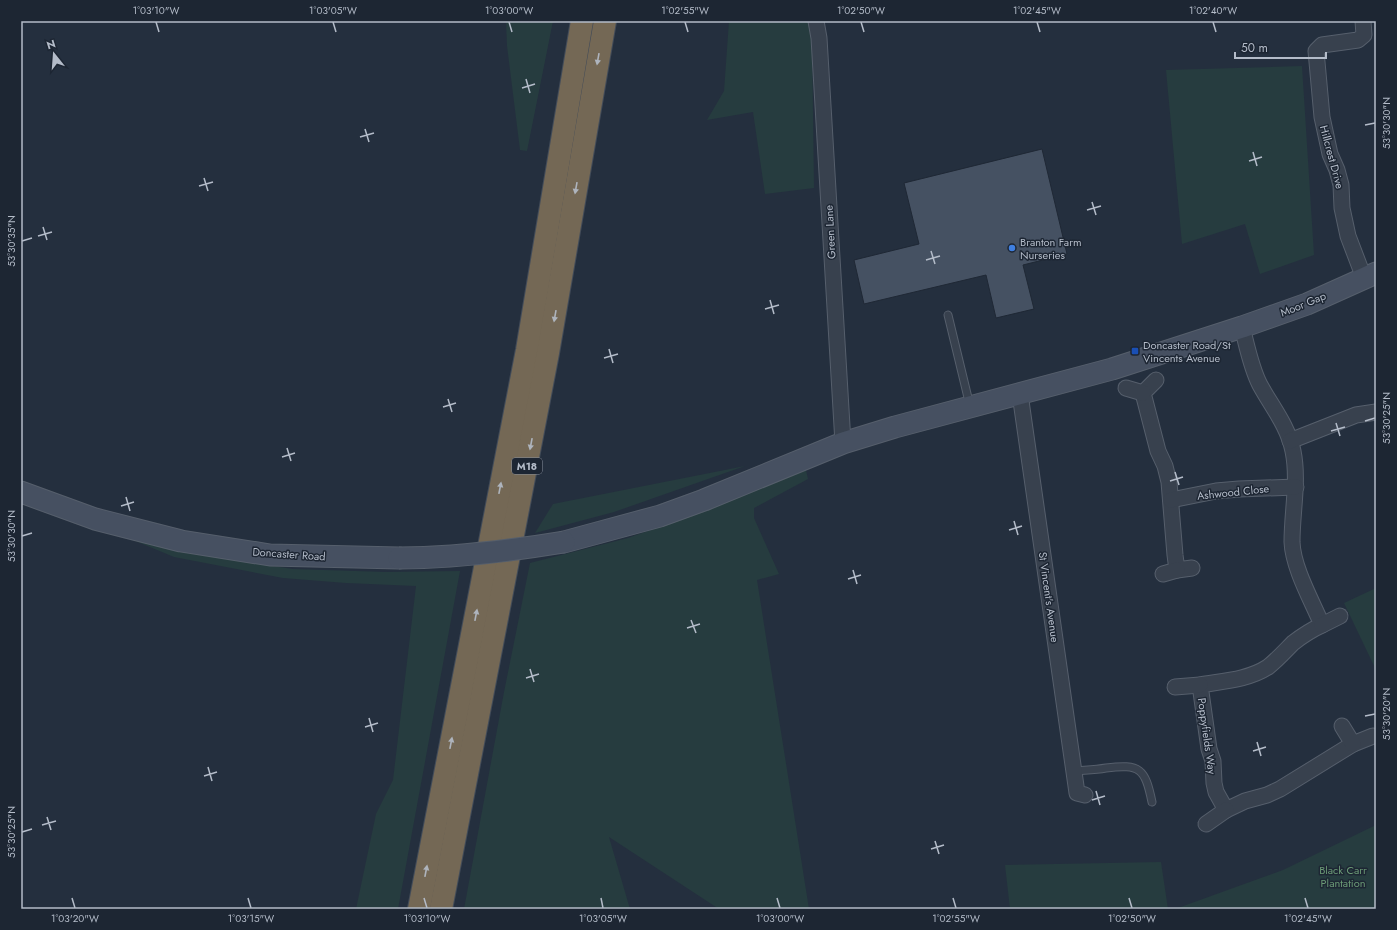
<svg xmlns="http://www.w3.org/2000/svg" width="1397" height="930" font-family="Jost,sans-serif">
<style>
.green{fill:#263c3f}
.building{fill:#455162;stroke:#1f2835}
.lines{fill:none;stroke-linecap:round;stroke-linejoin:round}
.service-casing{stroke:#565f6c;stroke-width:9}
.minor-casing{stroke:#565f6c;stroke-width:17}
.secondary-casing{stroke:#565f6c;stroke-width:23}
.motorway-casing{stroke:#434c59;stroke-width:24}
.service{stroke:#38414e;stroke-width:7}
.minor{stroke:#38414e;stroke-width:15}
.secondary{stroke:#465061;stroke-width:21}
.motorway{stroke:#746855;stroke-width:22}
.secondary-bridge-casing{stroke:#565f6c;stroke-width:23;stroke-linecap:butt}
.secondary-bridge{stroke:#465061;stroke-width:21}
.oneway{fill:#aeb4bd}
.ticks{fill:none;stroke:#b4bcc9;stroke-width:1.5}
.shop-dot{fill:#3f7fe0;stroke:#1d2633;stroke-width:1.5}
.transit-dot{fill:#1a4fb4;stroke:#1d2633;stroke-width:1.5}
.labels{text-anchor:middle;stroke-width:3;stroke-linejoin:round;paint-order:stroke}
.shield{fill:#1d2633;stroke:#878f9c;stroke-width:1}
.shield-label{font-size:10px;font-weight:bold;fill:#b4bcc9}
.street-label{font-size:11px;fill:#b4bcc9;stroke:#1d2633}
.poi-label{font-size:11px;fill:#b4bcc9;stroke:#1d2633;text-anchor:start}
.park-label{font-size:11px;fill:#6b9a76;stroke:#1d2633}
.neatline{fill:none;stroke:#b4bcc9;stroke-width:1.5}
.ticks-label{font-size:10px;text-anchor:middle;fill:#b4bcc9}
</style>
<rect width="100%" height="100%" fill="#242f3e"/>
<g class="green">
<polygon points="506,21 553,21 527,151 520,150 507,46"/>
<polygon points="729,21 808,21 812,38 814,188 765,194 753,112 707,120 724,91"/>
<polygon points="1302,66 1314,255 1260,274 1245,224 1182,244 1166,70"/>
<polygon points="745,466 614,512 535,533 553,504"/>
<polygon points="805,466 808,479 754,508 754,518 779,574 757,580 809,909 719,909 609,837 630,909 464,909 504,692 530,563 628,538 710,509"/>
<polygon points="121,535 180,552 293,569 386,572 460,571 398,909 356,909 376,814 393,780 416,586 346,583 283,578 174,557"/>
<polygon points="1376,588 1376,670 1344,603"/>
<polygon points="1376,825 1376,909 1175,909 1283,870"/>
<polygon points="1161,862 1168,909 1010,909 1005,865"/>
</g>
<polygon class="building" points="1042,149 1067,254 1023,265 1034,309 996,318 986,275 864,304 854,260 919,244 904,183"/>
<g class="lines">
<g class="service-casing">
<g id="service">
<polyline points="948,315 970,406"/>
<path d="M1074 771C1085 770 1095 770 1106 768 1140 764 1145 768 1152 802"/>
</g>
</g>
<g class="minor-casing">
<g id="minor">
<polyline points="816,21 819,38 843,443"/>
<polyline points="1363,21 1364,35 1358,40 1322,45 1316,51 1322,117 1330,154 1337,170 1341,185 1342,208 1348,236 1364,278"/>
<path d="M1242 327C1247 346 1251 368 1260 385 1272 407 1288 426 1293 451 1299 481 1292 511 1292 542 1293 568 1312 601 1322 625 1311 630 1302 636 1293 643 1285 651 1277 660 1268 667 1248 680 1223 681 1200 685L1209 749 1213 761 1214 783 1216 792 1226 810 1245 801 1267 795 1280 789 1353 744 1373 736"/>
<polyline points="1156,380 1143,393 1158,451 1165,466 1169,482 1175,555 1177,570 1192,568"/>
<polyline points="1126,388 1143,393"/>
<polyline points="1020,394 1077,793 1085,795"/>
<polyline points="1290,441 1356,415 1376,412"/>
<polyline points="1171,500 1216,491 1239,489 1296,487"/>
<polyline points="1163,574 1177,570"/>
<polyline points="1322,625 1340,616"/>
<polyline points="1175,687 1200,685"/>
<polyline points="1342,726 1353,744"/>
<polyline points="1206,824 1226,810"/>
</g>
</g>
<g class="secondary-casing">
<g id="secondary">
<polyline points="21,492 95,519 181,541 270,555 399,558"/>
<polyline points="564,542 660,516 704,500 843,443 895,427 1112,369 1242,327 1307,304 1376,273"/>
</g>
</g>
<g class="motorway-casing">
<g id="motorway">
<polyline points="419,909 527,350 582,21"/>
<polyline points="441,909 548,353 605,21"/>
</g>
</g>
<use href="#service" class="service"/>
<use href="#minor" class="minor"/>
<use href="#secondary" class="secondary"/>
<use href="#motorway" class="motorway"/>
<g class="secondary-bridge-casing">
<path id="secondary-bridge" d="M399 558C455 558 509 551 564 542"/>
</g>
<use href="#secondary-bridge" class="secondary-bridge"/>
</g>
<defs><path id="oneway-solid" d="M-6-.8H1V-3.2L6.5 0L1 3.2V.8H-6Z"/></defs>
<g class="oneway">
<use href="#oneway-solid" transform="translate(598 59) rotate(100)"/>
<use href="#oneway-solid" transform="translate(576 188) rotate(100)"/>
<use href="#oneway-solid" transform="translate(555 316) rotate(100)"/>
<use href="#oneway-solid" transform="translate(531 444) rotate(101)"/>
<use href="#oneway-solid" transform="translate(500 488) rotate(-79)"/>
<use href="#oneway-solid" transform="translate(476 615) rotate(-79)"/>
<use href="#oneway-solid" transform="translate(451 743) rotate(-79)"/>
<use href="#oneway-solid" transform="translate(426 871) rotate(-79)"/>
</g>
<path class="ticks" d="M156 22 159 32M333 22 336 32M509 22 512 32M685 22 688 32M861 22 864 32M1037 22 1040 32M1213 22 1216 32M526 79 530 93M522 88 535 84M1365 125 1375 123M365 129 369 142M360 137 374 133M1253 152 1257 166M1249 161 1262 157M204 178 208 191M199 186 213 182M1092 202 1096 215M1087 210 1101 206M43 227 47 240M38 236 52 232M22 241 32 238M931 251 935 264M926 260 940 256M770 300 774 314M765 309 779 305M609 349 613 363M604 358 618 354M448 399 452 412M443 407 456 403M1365 421 1375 418M1336 423 1340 436M1331 431 1345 427M287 448 291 461M282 457 295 453M1175 472 1179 485M1170 481 1183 477M126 497 130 511M121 506 134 502M1014 521 1018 535M1009 530 1022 526M22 536 32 533M853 570 857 584M848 579 861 575M691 620 696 633M687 628 700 624M530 669 534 682M526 678 539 674M1365 716 1375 714M369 718 373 732M365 727 378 723M1257 742 1261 756M1253 751 1266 747M208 767 212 781M204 776 217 772M1096 791 1100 805M1092 800 1105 796M47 817 51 830M42 825 56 821M22 832 32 829M935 841 939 854M931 849 944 845M72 898 75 908M248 898 251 908M424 898 427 908M601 898 603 908M777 898 780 908M953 898 956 908M1129 898 1132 908M1305 898 1308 908"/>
<circle class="shop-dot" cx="1012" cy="248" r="4"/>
<rect class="transit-dot" x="1131" y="347" width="8" height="8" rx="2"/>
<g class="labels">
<rect class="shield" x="512" y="458" width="30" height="16" rx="3"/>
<g class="shield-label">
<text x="527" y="470">M18</text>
</g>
<g class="street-label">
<text transform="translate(1332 157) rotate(75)" y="4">Hillcrest Drive</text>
<text transform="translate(830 232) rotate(-93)" y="4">Green Lane</text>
<text transform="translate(1303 304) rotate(-22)" y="4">Moor Gap</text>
<text transform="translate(1233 492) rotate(-6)" y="4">Ashwood Close</text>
<text transform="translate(289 554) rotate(4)" y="4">Doncaster Road</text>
<text transform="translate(1049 597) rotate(82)" y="4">St Vincent's Avenue</text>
<text transform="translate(1207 736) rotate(82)" y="4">Poppyfields Way</text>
</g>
<g class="poi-label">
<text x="1020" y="246">Branton Farm<tspan x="1020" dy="13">Nurseries</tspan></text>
<text x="1143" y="349">Doncaster Road/St<tspan x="1143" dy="13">Vincents Avenue</tspan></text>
</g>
<g class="park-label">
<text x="1343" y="874">Black Carr<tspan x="1343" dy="13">Plantation</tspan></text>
</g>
</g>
<rect width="1397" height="930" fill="none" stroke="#1d2633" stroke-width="44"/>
<g transform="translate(54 54) rotate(343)" stroke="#1d2633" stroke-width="3" paint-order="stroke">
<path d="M0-3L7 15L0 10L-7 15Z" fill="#b4bcc9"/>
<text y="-6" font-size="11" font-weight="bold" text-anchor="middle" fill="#b4bcc9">N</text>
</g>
<path d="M1235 52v6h91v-6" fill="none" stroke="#b4bcc9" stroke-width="2"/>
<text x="1241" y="52" font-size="12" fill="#b4bcc9" stroke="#1d2633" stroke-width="3" paint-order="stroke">50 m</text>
<rect x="22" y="22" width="1353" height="886" class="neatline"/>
<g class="ticks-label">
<text x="156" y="14">1°03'10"W</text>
<text x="333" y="14">1°03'05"W</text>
<text x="509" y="14">1°03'00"W</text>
<text x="685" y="14">1°02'55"W</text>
<text x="861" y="14">1°02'50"W</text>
<text x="1037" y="14">1°02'45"W</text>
<text x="1213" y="14">1°02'40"W</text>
<text transform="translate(1386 123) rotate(-90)" y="4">53°30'30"N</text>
<text transform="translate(11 241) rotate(-90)" y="4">53°30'35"N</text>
<text transform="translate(1386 418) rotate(-90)" y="4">53°30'25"N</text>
<text transform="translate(11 536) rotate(-90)" y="4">53°30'30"N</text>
<text transform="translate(1386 714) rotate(-90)" y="4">53°30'20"N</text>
<text transform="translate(11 832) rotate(-90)" y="4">53°30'25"N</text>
<text x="75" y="922">1°03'20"W</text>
<text x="251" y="922">1°03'15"W</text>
<text x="427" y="922">1°03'10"W</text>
<text x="603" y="922">1°03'05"W</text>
<text x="780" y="922">1°03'00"W</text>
<text x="956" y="922">1°02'55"W</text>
<text x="1132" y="922">1°02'50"W</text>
<text x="1308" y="922">1°02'45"W</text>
</g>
</svg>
